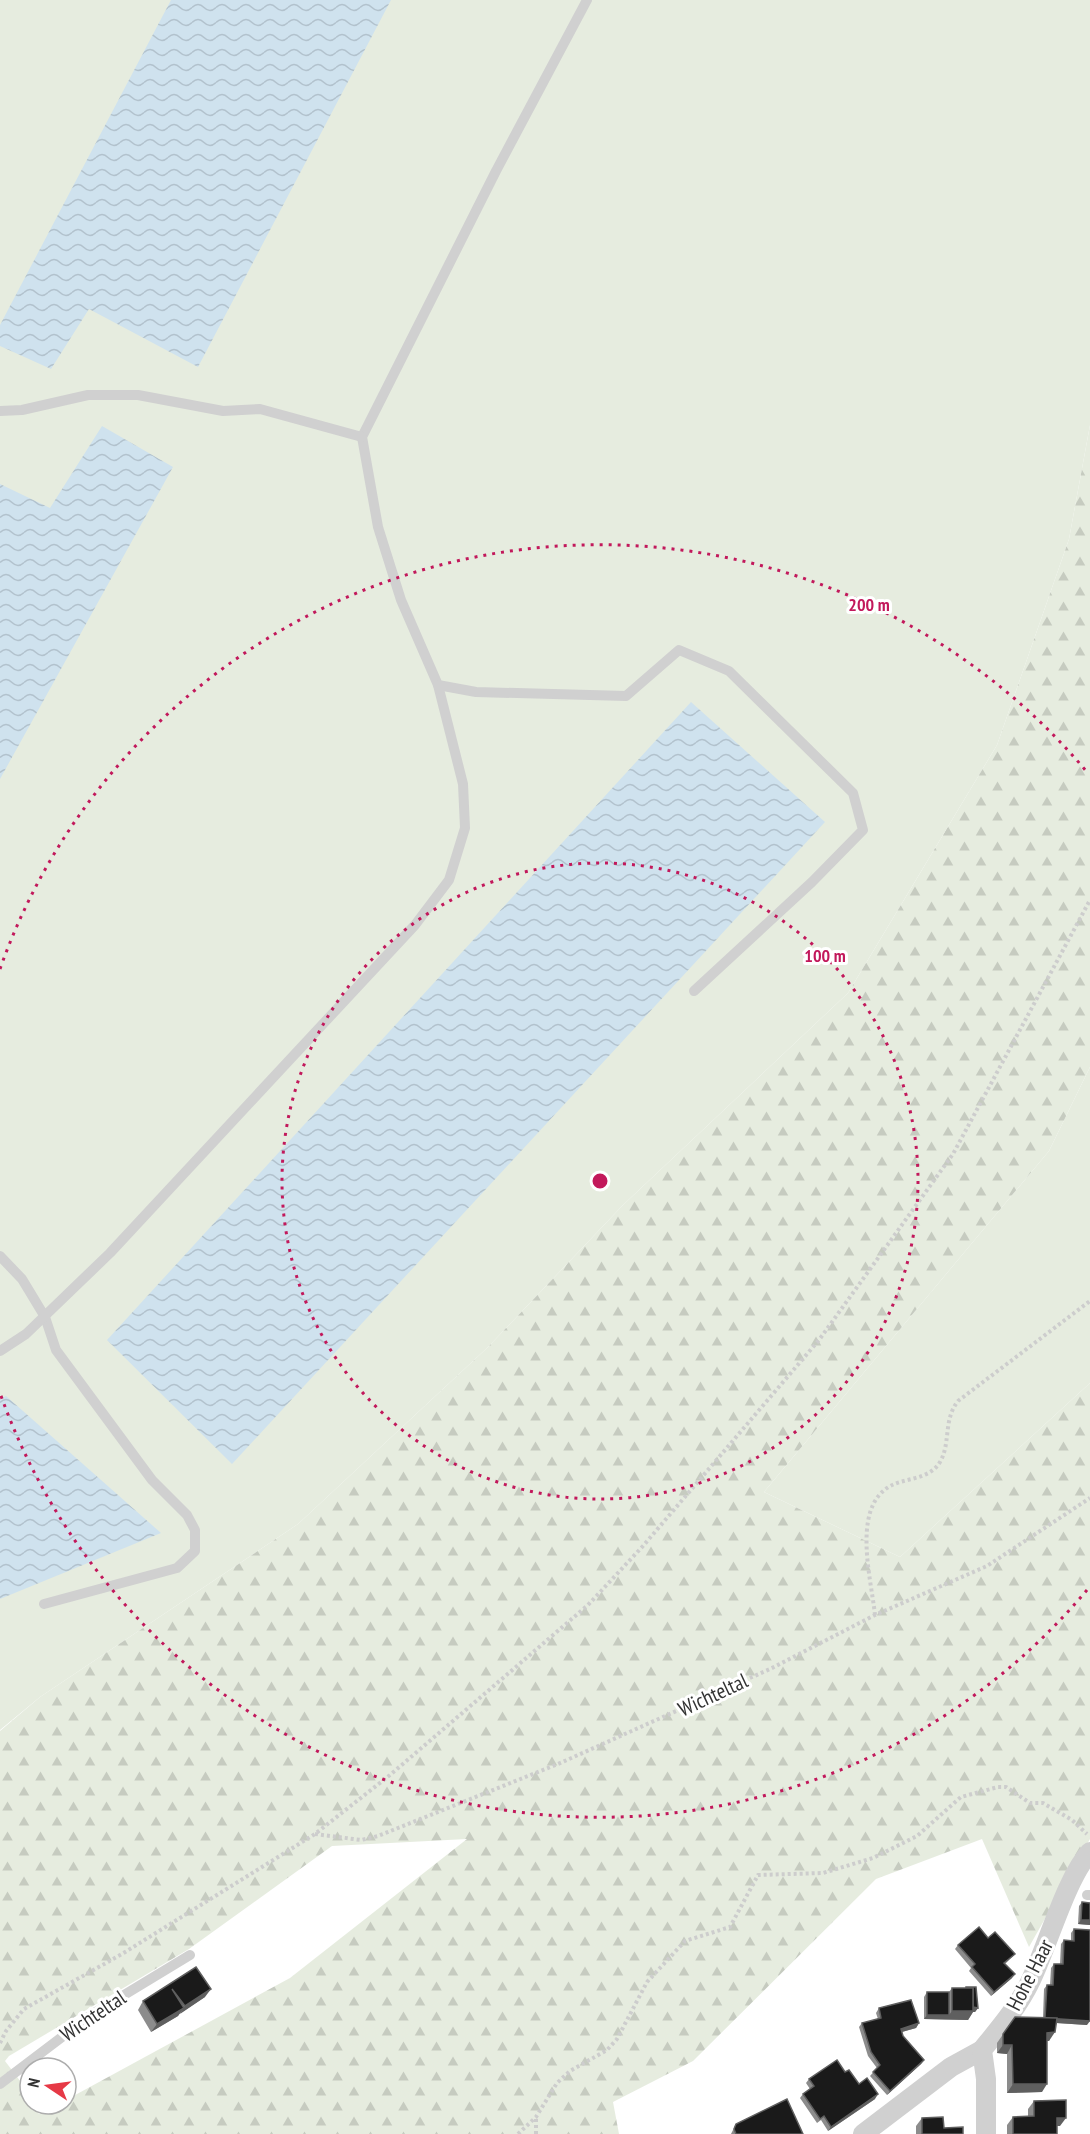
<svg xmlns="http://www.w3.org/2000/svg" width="1090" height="2134" font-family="'PT Sans Narrow',sans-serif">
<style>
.grass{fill:#e6ecdf}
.forest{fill:url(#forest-firs);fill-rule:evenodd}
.water{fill:url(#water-waves)}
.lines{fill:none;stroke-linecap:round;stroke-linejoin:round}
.path{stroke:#cdcdcd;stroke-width:4;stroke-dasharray:3 3;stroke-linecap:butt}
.lane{stroke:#d0d0d0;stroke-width:10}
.street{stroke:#d0d0d0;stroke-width:20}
.wall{fill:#8c8c8c}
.shaded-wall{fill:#5f5f5f}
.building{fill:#1a1a1a;stroke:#5f5f5f;stroke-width:1.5}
.ring{fill:none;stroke:#c2185b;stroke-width:3;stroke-dasharray:3 6}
.labels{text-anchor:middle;stroke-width:6;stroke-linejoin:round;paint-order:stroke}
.street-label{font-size:21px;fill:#333;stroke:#fff}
.centre{fill:#c2185b;stroke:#fff;stroke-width:3}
.ring-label{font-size:18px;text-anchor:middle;font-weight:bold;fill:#c2185b;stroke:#fff;stroke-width:6;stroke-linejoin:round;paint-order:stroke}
</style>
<defs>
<pattern id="forest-firs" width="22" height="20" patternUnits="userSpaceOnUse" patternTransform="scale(1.5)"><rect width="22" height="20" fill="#e6ecdf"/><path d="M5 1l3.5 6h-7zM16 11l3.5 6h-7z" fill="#c6cbc0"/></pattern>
<pattern id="water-waves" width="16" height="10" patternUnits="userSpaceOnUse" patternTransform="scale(1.5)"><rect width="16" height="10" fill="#cfe2ee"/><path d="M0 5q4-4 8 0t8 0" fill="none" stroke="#b2c2cd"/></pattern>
</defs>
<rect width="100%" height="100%" fill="#fff"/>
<g class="grass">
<polygon points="0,0 1090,0 1090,425 1069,539 997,745 848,993 623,1205 488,1347 298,1524 40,1697 0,1730"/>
<polygon points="1090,1067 1090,1383 900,1557 764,1492 1049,1151"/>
</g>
<path class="forest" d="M1090 425V1067L1049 1151 764 1492 900 1557 1090 1383V1839L1029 1947 982 1839 876 1879 693 2061 613 2102 619 2134H0V1731L40 1697 298 1524 488 1347 623 1205 848 993 997 745 1069 539ZM467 1839 290 1978 66 2100V2104H59L39 2114 35 2104H30V2094L5 2061 9 2056 189 1949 332 1846Z"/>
<g class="water">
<polygon points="171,0 391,0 198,367 89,309 51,369 0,346 0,325"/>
<polygon points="102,426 173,467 0,779 0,484 50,508"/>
<polygon points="691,702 825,822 232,1464 107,1340"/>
<polygon points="6,1396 161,1533 0,1599 0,1399"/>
</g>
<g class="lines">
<g class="path">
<path d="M875 1615C871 1576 848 1497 900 1482 914 1478 932 1476 940 1462 951 1443 943 1420 958 1401L1090 1301"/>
<polyline points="315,1834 361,1840 378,1836 558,1764 770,1669 875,1615 987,1566 1090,1498"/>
<polyline points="0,2043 6,2031 24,2009 122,1954 315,1834 390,1775 588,1605 643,1546 819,1340 953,1154 1090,900"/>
<polyline points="518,2134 536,2117 557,2083 570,2071 607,2050 617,2039 647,1982 685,1941 730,1927 758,1875 823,1873 873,1858 917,1836 961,1797 998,1787 1006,1787 1030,1803 1043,1803 1072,1820 1087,1834"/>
<polyline points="536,2134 536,2118"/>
</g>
<g class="lane">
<polyline points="587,0 496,171 362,437 378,527 401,600 438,685 476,692 626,696 679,650 729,671 853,793 863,830 812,882 694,991"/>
<polyline points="0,411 22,410 88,395 138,395 223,411 260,409 362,437"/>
<polyline points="0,1256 22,1279 45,1317 56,1350 152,1480 187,1515 195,1530 195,1551 177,1568 44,1604"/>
<polyline points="0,1351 26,1334 110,1253 415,925 449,880 465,828 463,784 438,685"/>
<polyline points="1087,1895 1090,1895"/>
<polyline points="0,2084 91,2015 190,1955"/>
</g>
<g class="street">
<polyline points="863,2134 951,2067 982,2050"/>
<path d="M986 2134V2079L982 2050C999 2029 1018 2007 1030 1982 1047 1948 1066 1878 1090 1852"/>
</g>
</g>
<g class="wall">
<polygon points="1082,1902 1090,1925 1078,1924 1079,1906"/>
<polygon points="1074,1929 1087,2025 1056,2023 1049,2041 1047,2041 1042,2092 1007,2093 1007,2054 997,2053 997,2043 1015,2017 1043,2017 1044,1989 1047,1985 1050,1985 1051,1968 1054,1964 1060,1964 1061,1944 1064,1940 1071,1940 1071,1933"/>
<polygon points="988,1938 1015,1954 1005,1964 1012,1978 991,1996 969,1971 971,1968 955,1949 958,1945"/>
<polygon points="196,1967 205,1997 179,2014 178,2016 151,2032 138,2010 143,2001"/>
<polygon points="952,1988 965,1988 978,2008 975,2012 973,2012 968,2020 924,2019 924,1997 927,1992 949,1992"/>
<polygon points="879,2008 919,2023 916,2028 902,2032 903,2036 924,2060 921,2064 887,2095 870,2076 877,2068 868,2056 859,2027 862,2023 878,2019 876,2013"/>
<polygon points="845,2072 875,2099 828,2131 821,2120 817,2123 800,2098 803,2094 810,2089 806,2083 809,2079"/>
<polygon points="1034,2101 1060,2126 1057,2126 1057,2134 1007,2134 1007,2125 1013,2117 1028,2116 1028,2109"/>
<polygon points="922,2118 944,2128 963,2134 916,2134 916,2126"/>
<polygon points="736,2124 803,2134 731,2134"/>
</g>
<g class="shaded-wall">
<polygon points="1081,1920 1090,1920 1090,1925 1078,1924"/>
<polygon points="1015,1974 1012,1978 991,1996 994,1992"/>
<polygon points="211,1989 205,1997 180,2014 185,2006"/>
<polygon points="971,2007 978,2008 975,2012 973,2012 968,2020 924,2019 927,2015 949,2015 952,2011"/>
<polygon points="184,2008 178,2016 151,2032 157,2024"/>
<polygon points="1045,2018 1090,2021 1087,2025 1042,2022"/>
<polygon points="919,2023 916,2028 898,2033 901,2029"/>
<polygon points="1055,2032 1049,2041 1041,2041 1047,2033"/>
<polygon points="1003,2045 1012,2045 1007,2054 997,2053"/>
<polygon points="924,2060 921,2064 887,2095 890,2091"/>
<polygon points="1013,2084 1047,2084 1042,2092 1007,2093"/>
<polygon points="878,2094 875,2099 828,2131 831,2127"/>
<polygon points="1057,2118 1066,2118 1060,2126 1052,2126"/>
</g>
<g class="building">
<polygon points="1082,1902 1090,1903 1090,1920 1081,1920"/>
<polygon points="979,1927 988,1938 995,1932 1015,1954 1004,1963 1015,1974 994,1992 972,1967 975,1964 958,1945"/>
<polygon points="1074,1929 1090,1930 1090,2021 1045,2018 1047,1985 1053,1985 1054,1964 1063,1964 1064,1940 1074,1941"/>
<polygon points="196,1967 211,1989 185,2006 172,1989 184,2008 157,2024 143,2001"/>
<polygon points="966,1987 976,1987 978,2008 973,2007 973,1988 966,1988"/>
<rect x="952" y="1988" width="21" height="23"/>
<rect x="927" y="1992" width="22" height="23"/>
<polygon points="911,2000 919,2023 901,2029 903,2036 924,2060 890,2091 873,2072 880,2065 871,2052 862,2023 881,2018 879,2008"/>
<polygon points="1015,2017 1057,2018 1055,2032 1047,2033 1047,2084 1013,2084 1012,2045 1003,2045 1003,2034"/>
<polygon points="837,2060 845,2072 849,2070 859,2084 867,2078 878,2094 831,2127 824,2116 820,2119 803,2094 814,2086 809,2079"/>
<polygon points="787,2099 803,2134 736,2134 734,2129 736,2124"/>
<polygon points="1066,2100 1066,2118 1057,2118 1057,2134 1013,2134 1013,2117 1034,2116 1034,2101"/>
<polygon points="943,2117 944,2128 963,2127 963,2134 922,2134 922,2118"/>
</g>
<g class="ring">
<circle cx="600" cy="1181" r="318"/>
<path d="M1087 1590A636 636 0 0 1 0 1393M0 969A636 636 0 0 1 1087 772"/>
</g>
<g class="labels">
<g class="street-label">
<text transform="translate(713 1695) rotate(-25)" y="7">Wichteltal</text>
<text transform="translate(1030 1975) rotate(-63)" y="7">Hohe Haar</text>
<text transform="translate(93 2016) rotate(-34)" y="7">Wichteltal</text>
</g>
</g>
<circle cx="600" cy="1181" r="9" class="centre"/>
<g class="ring-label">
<text x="869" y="611">200 m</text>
<text x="825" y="962">100 m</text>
</g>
<g transform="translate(48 2086) rotate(283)"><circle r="28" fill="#ffffff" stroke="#adadad" stroke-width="1.5"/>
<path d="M0-4.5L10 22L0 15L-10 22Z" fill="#e63946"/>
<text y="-9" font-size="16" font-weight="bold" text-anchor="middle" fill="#333333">N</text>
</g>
</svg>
